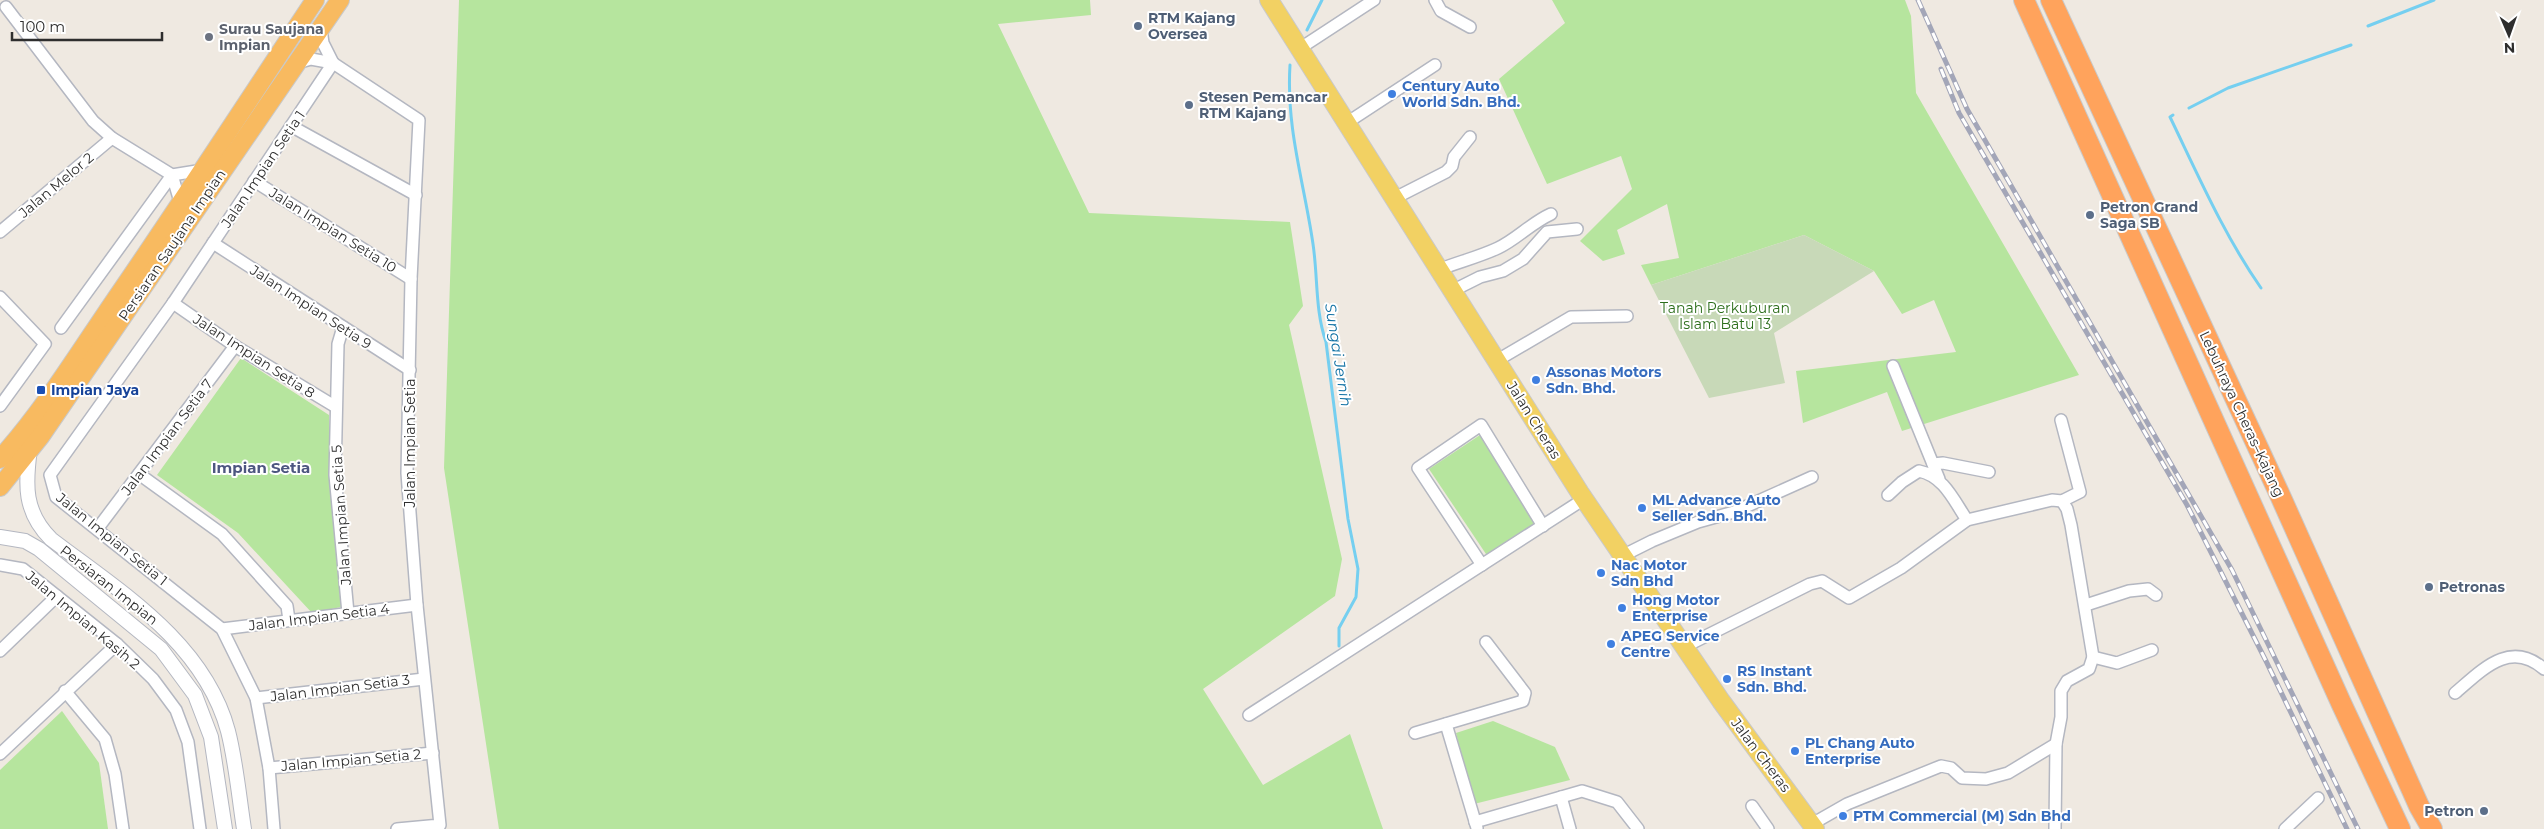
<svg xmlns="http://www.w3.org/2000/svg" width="2544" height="829" font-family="Montserrat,sans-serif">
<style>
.green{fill:#b6e59e}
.cemetery{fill:#c8d9b8}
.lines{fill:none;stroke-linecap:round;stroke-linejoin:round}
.stream{stroke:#75cff0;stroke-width:3}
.minor-casing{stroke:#b4b7c1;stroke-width:14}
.tertiary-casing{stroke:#b4b7c1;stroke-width:16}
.primary-casing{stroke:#c9c9c9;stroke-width:20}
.trunk-casing{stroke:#c9c9c9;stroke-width:20}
.motorway-casing{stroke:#c9c9c9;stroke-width:22}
.minor{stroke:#fff;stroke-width:11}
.tertiary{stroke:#fff;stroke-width:14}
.primary{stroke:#f2d163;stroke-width:18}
.trunk{stroke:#f8ba60;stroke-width:18}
.motorway{stroke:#ffa35c;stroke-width:20}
.rail-casing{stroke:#a3a6b8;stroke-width:5}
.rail{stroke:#fff;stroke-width:3;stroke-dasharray:9;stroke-linecap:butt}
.service-dot{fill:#5c6f8a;stroke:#fff;stroke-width:2}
.worship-dot{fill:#6b7280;stroke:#fff;stroke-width:2}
.shop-dot{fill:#3f7fe0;stroke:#fff;stroke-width:2}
.transit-dot{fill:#1a4fb4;stroke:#fff;stroke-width:2}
.labels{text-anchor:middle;stroke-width:4;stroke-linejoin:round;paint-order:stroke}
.service-label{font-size:14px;font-weight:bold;fill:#4e5e75;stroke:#fff;text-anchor:start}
.worship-label{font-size:14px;font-weight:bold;fill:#5b616d;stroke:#fff;text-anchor:start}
.shop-label{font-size:14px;font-weight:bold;fill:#366cbe;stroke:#fff;text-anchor:start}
.street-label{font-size:14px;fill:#2e2e2e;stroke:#fff}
.park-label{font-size:14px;fill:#2c6e1b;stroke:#fff}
.transit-label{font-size:14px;font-weight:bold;fill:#164399;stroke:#fff;text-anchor:start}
.water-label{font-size:15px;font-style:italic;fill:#0d6fa3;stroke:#fff}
.neighbourhood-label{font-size:15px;font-weight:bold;fill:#4d5680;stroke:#fff}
</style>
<rect width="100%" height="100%" fill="#efe9e1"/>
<g class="green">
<polygon points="459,0 1090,0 1091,15 998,24 1089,213 1290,222 1303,306 1289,325 1342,559 1335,596 1203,689 1263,785 1350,734 1383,829 499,829 444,468"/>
<polygon points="1552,0 1905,0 1911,16 1916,93 2079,375 1902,431 1887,392 1803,423 1796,371 1956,352 1934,300 1902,314 1874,271 1804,235 1651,285 1641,265 1679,258 1667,204 1617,230 1625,254 1603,261 1580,241 1632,189 1621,156 1547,184 1499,79 1565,23"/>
<polygon points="241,358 329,415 330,489 341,607 312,613 238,533 157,475"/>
<polygon points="1480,435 1539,524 1488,557 1429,469"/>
<polygon points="62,711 99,763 108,829 0,829 0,770"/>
<polygon points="1493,721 1555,747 1570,780 1474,804 1456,733"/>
</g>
<polygon class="cemetery" points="1804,235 1874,271 1774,333 1785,383 1709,398 1651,285"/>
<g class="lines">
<g class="stream">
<polyline points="2368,26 2434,0"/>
<polyline points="1307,30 1322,0"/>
<path d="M1290 65C1286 129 1304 182 1313 244 1318 277 1315 311 1326 342L1348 519 1358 569 1356 597 1339 628V646"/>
<polyline points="2189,108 2228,88 2351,45"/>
<path d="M2173 115 2170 117C2198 175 2224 235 2261 288"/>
</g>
<g class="minor-casing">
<g id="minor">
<polyline points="1435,0 1441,11 1470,27"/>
<polyline points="6,7 93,121 112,138 172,175 203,170"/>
<polyline points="321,29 323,43 333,63"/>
<polyline points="1299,49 1374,0"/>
<polyline points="297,63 311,59 333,63 419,120 411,279 407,473 417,605 440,825 397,829"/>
<polyline points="1345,124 1435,65"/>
<polyline points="291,126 416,195"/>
<polyline points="172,175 181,205"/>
<polyline points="254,181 411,279"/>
<polyline points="1393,199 1446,172 1452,166 1454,157 1470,137"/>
<polyline points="0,232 112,138"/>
<polyline points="213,243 410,370"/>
<path d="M1438 270C1458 262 1479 257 1498 248 1517 239 1531 223 1551 214"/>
<polyline points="1452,291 1480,277 1503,271 1523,259 1547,232 1577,229"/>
<polyline points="0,297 45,344 0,406"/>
<polyline points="173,303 235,346 336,407"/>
<polyline points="343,327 338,344 335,475 348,613"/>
<polyline points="61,328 172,175"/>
<polyline points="1496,361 1571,317 1627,316"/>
<polyline points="1893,366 1939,479"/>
<polyline points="1933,464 1943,463 1989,472"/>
<polyline points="139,474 222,534 287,606 289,620"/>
<path d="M1888 495 1902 482 1919 471C1944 476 1954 501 1967 520"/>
<polyline points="2062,501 2067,509 2071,525 2093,657"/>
<polyline points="98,528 235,346"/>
<polyline points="1622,556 1652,541 1698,522 1734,512 1812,477"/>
<polyline points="0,565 23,569 117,644 153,679 176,710 188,742 200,829"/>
<polyline points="1482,565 1418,468 1481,425 1543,526"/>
<polyline points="2086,605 2129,591 2148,589 2156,595"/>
<polyline points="222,629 417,605"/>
<polyline points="1684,647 1810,584 1822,581 1849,598 1901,568 1967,520 2052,500 2062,501 2080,492 2061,420"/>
<polyline points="0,651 57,596"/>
<polyline points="65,691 105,739 115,774 123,829"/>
<path d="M2455 693C2482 670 2510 639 2544 669"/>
<polyline points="256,698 424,679"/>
<polyline points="1249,715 1584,499"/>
<polyline points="1446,724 1477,828"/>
<polyline points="1415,733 1523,701 1525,693 1486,642"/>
<polyline points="0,754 117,644"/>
<polyline points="269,768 433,753"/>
<polyline points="1561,797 1570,829"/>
<polyline points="1752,806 1768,829"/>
<polyline points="1475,822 1582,791 1617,802 1638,829"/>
<polyline points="1812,824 1847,804 1941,766 1951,768 1962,778 1986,779 2008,773 2056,744"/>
<polyline points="274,829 269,768 256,698 222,629 56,497 50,475 173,303 333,63"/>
<polyline points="2055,829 2056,744 2061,717 2061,691 2067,681 2089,669 2093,657 2117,663 2152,650"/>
<polyline points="2285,829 2318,798"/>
</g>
</g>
<g class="tertiary-casing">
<g id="tertiary">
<path d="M30 449C25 485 24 512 51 539 119 591 204 642 228 731 236 762 239 797 244 829"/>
<polyline points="0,537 25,541 39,549 161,649 195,695 211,737 225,829"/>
</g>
</g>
<g class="primary-casing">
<polyline id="primary" points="1269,0 1580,493 1721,701 1815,829"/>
</g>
<g class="trunk-casing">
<g id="trunk">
<path d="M0 459C43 411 77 356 113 303 182 203 248 101 315 0"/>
<polyline points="0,487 40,437 340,0"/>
</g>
</g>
<g class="motorway-casing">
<g id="motorway">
<polyline points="2024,0 2342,705 2400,829"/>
<polyline points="2051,0 2279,493 2419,806 2432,829"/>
</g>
</g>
<use href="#minor" class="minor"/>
<use href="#tertiary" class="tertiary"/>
<use href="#primary" class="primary"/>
<use href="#trunk" class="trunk"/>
<use href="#motorway" class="motorway"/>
<g class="rail-casing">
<g id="rail">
<polyline points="1918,0 1967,109 2232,570 2358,829"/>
<polyline points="1941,69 1959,113 2187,505 2266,661 2347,829"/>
</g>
</g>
<use href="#rail" class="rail"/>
</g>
<g class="service-dot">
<circle cx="1138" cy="26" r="5"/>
<circle cx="1189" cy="105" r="5"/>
<circle cx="2090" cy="215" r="5"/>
<circle cx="2429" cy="587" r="5"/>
<circle cx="2484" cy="811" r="5"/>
</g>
<circle class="worship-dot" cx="209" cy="37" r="5"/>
<g class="shop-dot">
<circle cx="1392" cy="94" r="5"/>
<circle cx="1536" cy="380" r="5"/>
<circle cx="1642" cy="508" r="5"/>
<circle cx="1601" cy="573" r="5"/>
<circle cx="1622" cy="608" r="5"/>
<circle cx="1611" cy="644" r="5"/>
<circle cx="1727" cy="679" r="5"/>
<circle cx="1795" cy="751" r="5"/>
<circle cx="1843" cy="816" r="5"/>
</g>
<rect class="transit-dot" x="36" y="385" width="10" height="10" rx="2.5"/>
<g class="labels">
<g class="service-label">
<text x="1148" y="23">RTM Kajang<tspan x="1148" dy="16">Oversea</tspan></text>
<text x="1199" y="102">Stesen Pemancar<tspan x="1199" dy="16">RTM Kajang</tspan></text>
<text x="2100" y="212">Petron Grand<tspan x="2100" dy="16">Saga SB</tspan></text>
<text x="2439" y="592">Petronas</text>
<text x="2474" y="816" text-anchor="end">Petron</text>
</g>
<g class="worship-label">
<text x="219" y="34">Surau Saujana<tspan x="219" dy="16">Impian</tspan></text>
</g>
<g class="shop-label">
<text x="1402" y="91">Century Auto<tspan x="1402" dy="16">World Sdn. Bhd.</tspan></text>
<text x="1546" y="377">Assonas Motors<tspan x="1546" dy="16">Sdn. Bhd.</tspan></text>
<text x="1652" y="505">ML Advance Auto<tspan x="1652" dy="16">Seller Sdn. Bhd.</tspan></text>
<text x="1611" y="570">Nac Motor<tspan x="1611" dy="16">Sdn Bhd</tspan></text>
<text x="1632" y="605">Hong Motor<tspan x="1632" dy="16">Enterprise</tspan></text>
<text x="1621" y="641">APEG Service<tspan x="1621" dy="16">Centre</tspan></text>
<text x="1737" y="676">RS Instant<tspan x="1737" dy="16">Sdn. Bhd.</tspan></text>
<text x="1805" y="748">PL Chang Auto<tspan x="1805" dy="16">Enterprise</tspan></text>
<text x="1853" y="821">PTM Commercial (M) Sdn Bhd</text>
</g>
<g class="street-label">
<text transform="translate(263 169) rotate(-56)" y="5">Jalan Impian Setia 1</text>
<text transform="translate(56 185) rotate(-40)" y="5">Jalan Melor 2</text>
<text transform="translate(333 230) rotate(32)" y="5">Jalan Impian Setia 10</text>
<text transform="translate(172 245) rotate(-56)" y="5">Persiaran Saujana Impian</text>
<text transform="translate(311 307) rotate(33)" y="5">Jalan Impian Setia 9</text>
<text transform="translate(254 356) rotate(33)" y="5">Jalan Impian Setia 8</text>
<text transform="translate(2242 414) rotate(65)" y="5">Lebuhraya Cheras–Kajang</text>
<text transform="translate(1534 420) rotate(58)" y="5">Jalan Cheras</text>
<text transform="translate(167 437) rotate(-53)" y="5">Jalan Impian Setia 7</text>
<text transform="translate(410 443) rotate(-90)" y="5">Jalan Impian Setia</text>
<text transform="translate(341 515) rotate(-94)" y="5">Jalan Impian Setia 5</text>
<text transform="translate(112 539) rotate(39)" y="5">Jalan Impian Setia 1</text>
<text transform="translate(109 585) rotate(38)" y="5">Persiaran Impian</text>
<text transform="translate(319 617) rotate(-7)" y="5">Jalan Impian Setia 4</text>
<text transform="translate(83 620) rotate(40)" y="5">Jalan Impian Kasih 2</text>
<text transform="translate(340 688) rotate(-7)" y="5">Jalan Impian Setia 3</text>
<text transform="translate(1761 755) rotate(53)" y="5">Jalan Cheras</text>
<text transform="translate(351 760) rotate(-5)" y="5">Jalan Impian Setia 2</text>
</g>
<g class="park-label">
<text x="1725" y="313">Tanah Perkuburan<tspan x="1725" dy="16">Islam Batu 13</tspan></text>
</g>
<g class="transit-label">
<text x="51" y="395">Impian Jaya</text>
</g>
<g class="water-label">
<text transform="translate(1338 355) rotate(81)" y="5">Sungai Jernih</text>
</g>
<g class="neighbourhood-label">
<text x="261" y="473">Impian Setia</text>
</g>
</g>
<g transform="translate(2509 35) rotate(178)" stroke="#ffffff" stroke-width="4" paint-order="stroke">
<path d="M0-4L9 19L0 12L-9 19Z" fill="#2e2e2e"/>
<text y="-8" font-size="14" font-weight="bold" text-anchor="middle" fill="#2e2e2e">N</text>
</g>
<path d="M12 32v8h150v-8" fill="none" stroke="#2e2e2e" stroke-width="2.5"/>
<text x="20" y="32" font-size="15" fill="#2e2e2e" stroke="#ffffff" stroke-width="4" paint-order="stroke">100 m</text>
</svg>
